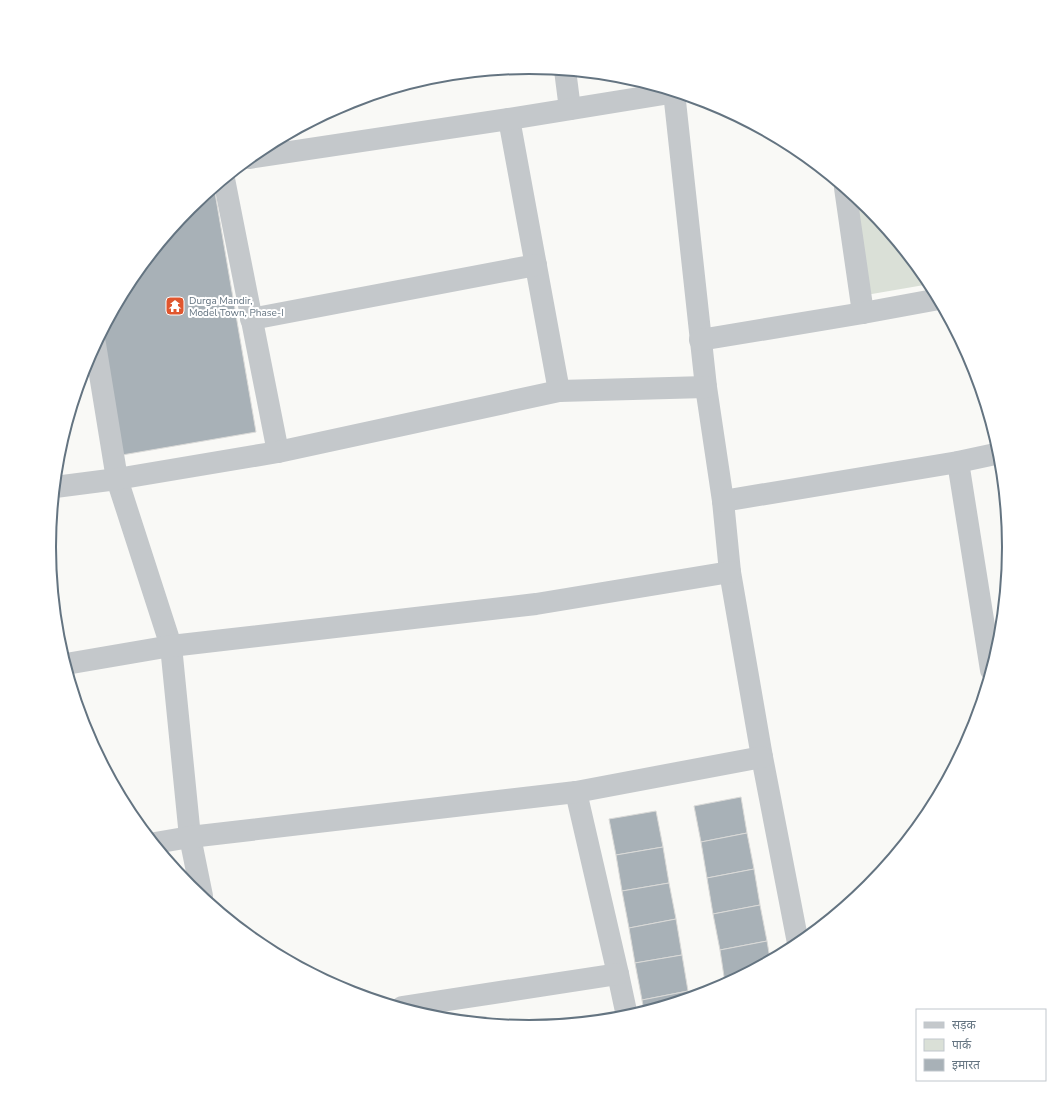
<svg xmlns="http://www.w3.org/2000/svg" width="1058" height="1093" font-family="'Nunito Sans','Noto Sans Devanagari',sans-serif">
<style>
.green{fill:#dae0d7}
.building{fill:#a8b1b7;stroke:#dadad8}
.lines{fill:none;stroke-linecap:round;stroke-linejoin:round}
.minor{stroke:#c4c8cb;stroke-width:22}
.labels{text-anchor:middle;stroke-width:4;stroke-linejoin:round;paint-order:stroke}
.poi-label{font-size:10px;fill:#647481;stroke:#fff;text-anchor:start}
.rim{fill:none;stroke:#647481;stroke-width:2}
</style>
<rect width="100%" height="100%" fill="#f9f9f6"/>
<polygon class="green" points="853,195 869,207 928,280 930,284 866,295"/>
<g class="building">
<polygon points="214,187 256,432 122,455 101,333 130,280 190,207"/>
<polygon points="741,797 747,833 701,842 694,806"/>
<polygon points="656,811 663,847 616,855 609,819"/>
<polygon points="747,833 754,869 707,878 701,842"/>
<polygon points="663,847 669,883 622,891 616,855"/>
<polygon points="754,869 760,905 713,914 707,878"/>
<polygon points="669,883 676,919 629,928 622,891"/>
<polygon points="760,905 767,941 720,950 713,914"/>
<polygon points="676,919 682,955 635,963 629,928"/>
<polygon points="767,941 770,959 725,983 720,950"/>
<polygon points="682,955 688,991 642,1000 635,963"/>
<polygon points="688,991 689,997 644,1011 642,1000"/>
</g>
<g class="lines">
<g class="minor">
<polyline points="565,70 570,109"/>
<polyline points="674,92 706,387 723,501 730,572 762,757 798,943"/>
<polyline points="509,119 559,391"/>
<polyline points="249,158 509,119 676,92"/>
<polyline points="224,179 278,452"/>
<polyline points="845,188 863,313"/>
<polyline points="251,319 536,265"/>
<polyline points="700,340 863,313 939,299"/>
<polyline points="95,344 117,479 171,646 190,837 202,896"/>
<polyline points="958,462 991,670"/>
<polyline points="55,487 117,479 278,452 559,391 706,387"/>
<polyline points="723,501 958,462 1000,453"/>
<polyline points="66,664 171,646 536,604 730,572"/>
<polyline points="576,792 618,974 627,1016"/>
<polyline points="155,843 190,837 576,792 762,757"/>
<polyline points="402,1007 618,974"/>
</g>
</g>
<defs>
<g id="temple-square" transform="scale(1)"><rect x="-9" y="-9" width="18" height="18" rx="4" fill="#e0562e" stroke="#fff"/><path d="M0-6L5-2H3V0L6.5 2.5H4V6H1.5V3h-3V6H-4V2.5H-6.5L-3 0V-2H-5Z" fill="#fff"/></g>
</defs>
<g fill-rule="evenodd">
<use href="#temple-square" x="175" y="306"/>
</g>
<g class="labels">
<g class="poi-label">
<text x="189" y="304">Durga Mandir,<tspan x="189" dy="12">Model Town, Phase-I</tspan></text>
</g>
</g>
<path d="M0 0H1058V1093H0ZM56 547a473 473 0 1 1 946 0a473 473 0 1 1-946 0Z" fill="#fff" fill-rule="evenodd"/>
<path class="rim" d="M56 547a473 473 0 1 1 946 0a473 473 0 1 1-946 0Z"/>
<rect x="916" y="1009" width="130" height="72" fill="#ffffff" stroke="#c1c7cd"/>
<rect x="924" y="1022" width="20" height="6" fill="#c4c8cb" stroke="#c1c7cd"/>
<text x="952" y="1029" font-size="12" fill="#647481">सड़क</text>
<rect x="924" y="1039" width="20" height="12" fill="#dae0d7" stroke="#c1c7cd"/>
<text x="952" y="1049" font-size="12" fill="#647481">पार्क</text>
<rect x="924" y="1059" width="20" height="12" fill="#a8b1b7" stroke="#c1c7cd"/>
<text x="952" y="1069" font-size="12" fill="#647481">इमारत</text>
</svg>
